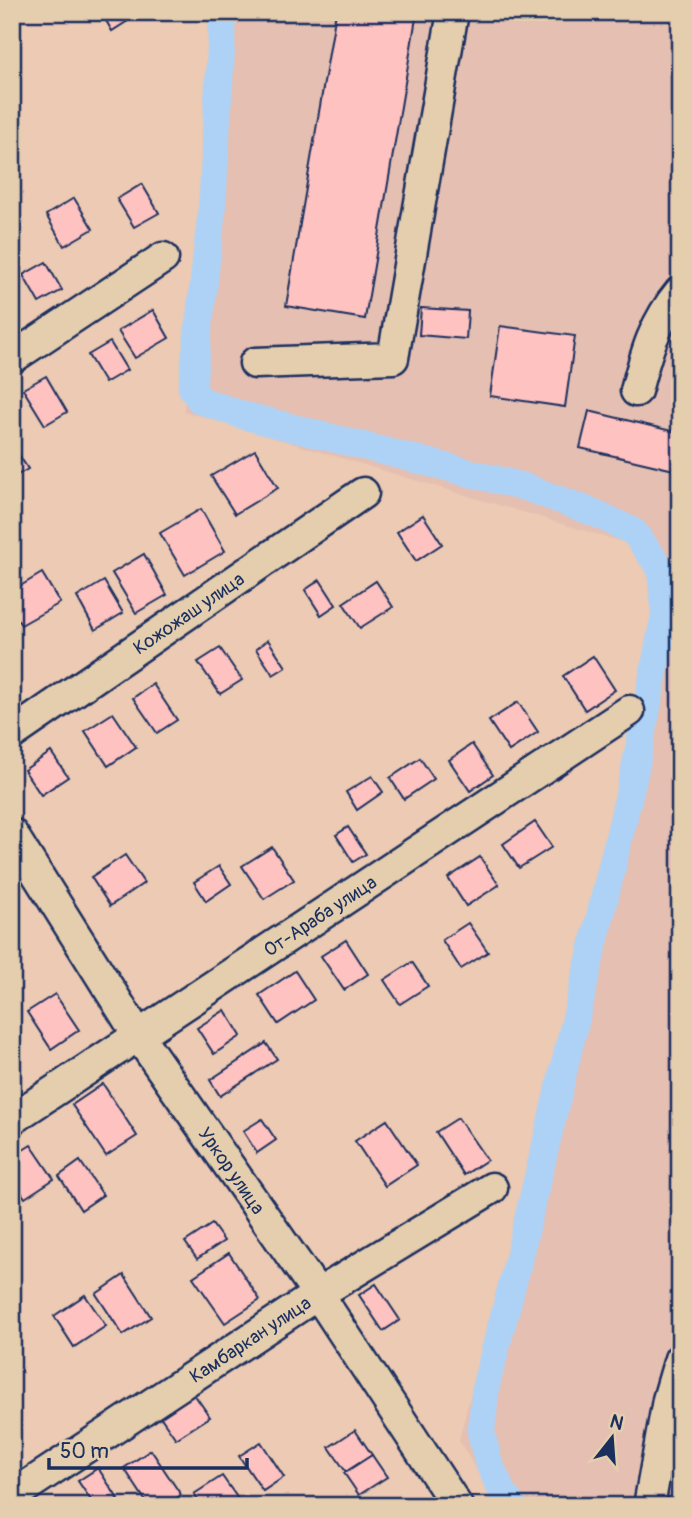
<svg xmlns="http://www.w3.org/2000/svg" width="692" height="1518" font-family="Pangolin,sans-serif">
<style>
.built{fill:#e4bfb2}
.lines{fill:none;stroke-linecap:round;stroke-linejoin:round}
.canal{stroke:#aed2f6;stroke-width:28}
.building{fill:#fec2c0;stroke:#1b2f5e;stroke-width:2}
.minor-casing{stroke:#1b2f5e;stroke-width:35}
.minor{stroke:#e5ceae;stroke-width:30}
.labels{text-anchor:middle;stroke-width:5;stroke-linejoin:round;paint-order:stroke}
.street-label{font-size:19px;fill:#1b2f5e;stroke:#e5ceae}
</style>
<rect width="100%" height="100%" fill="#eccab3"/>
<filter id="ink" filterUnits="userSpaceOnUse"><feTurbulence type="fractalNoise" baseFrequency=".0143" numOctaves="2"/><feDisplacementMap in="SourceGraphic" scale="14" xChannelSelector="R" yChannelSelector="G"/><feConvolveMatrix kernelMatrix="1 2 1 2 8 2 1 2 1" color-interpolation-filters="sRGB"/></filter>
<g filter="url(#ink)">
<g class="built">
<polygon points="223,12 680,12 680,559 184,411"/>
<polygon points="680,580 680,1506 497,1506 459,1440"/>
</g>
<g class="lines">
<polyline class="canal" points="223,12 212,208 192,388 200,400 242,415 525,487 595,513 634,532 661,569 665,614 634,774 515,1274 486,1385 481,1432 488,1461 503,1494 513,1506"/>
</g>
<g class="building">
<polygon points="101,12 127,12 131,19 112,31"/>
<polygon points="336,12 417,12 365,319 286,306"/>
<polygon points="142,184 159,213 134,227 117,199"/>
<polygon points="74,198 93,229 64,246 46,215"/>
<polygon points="46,262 62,290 39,303 23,275"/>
<polygon points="421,308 468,311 466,339 419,335"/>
<polygon points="153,310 169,338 135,358 118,331"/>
<polygon points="500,326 575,336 565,407 490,396"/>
<polygon points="110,342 127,370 105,383 88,355"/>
<polygon points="46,376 67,412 45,425 23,389"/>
<polygon points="589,411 680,433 680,448 674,470 580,448"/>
<polygon points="13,446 28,469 12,478 12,447"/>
<polygon points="255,450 278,488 235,514 211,476"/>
<polygon points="201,509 225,551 185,575 160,533"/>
<polygon points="423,515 442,544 416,561 397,532"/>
<polygon points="144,554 167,595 136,613 112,573"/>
<polygon points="42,573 60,603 21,625 12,610 12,591"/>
<polygon points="320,580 336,605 321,615 305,590"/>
<polygon points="104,581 123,613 95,630 77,597"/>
<polygon points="376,581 393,607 360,628 343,603"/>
<polygon points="268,640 286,667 273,675 256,649"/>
<polygon points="220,648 242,680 220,694 198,662"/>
<polygon points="593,656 615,690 585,710 563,676"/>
<polygon points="153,684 177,720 157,733 133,698"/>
<polygon points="518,702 538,732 509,751 489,721"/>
<polygon points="113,713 136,747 108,766 85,731"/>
<polygon points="472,744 493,775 470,791 449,760"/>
<polygon points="51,752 68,777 41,795 24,770"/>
<polygon points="420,758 434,779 404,799 390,778"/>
<polygon points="372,776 383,792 357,810 346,792"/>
<polygon points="535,822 552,847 519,868 503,844"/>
<polygon points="348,827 366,854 353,862 336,835"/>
<polygon points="272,847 294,880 264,899 242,866"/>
<polygon points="125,855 144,883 110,906 91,877"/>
<polygon points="480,857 499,885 466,906 448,878"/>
<polygon points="219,866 231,884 206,901 194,882"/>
<polygon points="468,923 488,952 461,969 442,940"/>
<polygon points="346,940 368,974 344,990 321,956"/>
<polygon points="412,962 428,986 400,1004 384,980"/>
<polygon points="295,971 314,1000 278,1024 259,995"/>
<polygon points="55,994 79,1030 51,1049 27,1012"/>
<polygon points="225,1010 241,1036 214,1054 197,1028"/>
<polygon points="266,1043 277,1059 220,1096 210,1080"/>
<polygon points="103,1084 137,1136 106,1156 72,1105"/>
<polygon points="458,1118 487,1160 464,1175 436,1132"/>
<polygon points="262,1119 276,1140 257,1153 243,1131"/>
<polygon points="387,1120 417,1165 385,1186 355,1141"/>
<polygon points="31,1145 54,1179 25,1198 12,1179 12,1157"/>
<polygon points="80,1161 103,1195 81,1210 59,1176"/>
<polygon points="212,1224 224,1241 197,1259 185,1242"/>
<polygon points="229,1253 260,1300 225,1323 193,1277"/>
<polygon points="124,1275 151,1317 123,1335 96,1294"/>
<polygon points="376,1284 400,1320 383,1331 359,1295"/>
<polygon points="85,1295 106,1326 74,1347 54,1316"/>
<polygon points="194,1394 210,1417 176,1439 160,1416"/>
<polygon points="355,1430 372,1455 346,1472 329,1447"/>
<polygon points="261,1442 284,1477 263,1491 239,1456"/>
<polygon points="151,1450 181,1495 164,1506 149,1506 124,1468"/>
<polygon points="372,1455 387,1477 359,1495 344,1473"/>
<polygon points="98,1468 118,1499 108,1506 95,1506 78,1481"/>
<polygon points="222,1476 243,1506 202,1506 194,1494"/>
</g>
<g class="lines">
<g class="minor-casing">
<g id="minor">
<polyline points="12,358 163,258"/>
<polyline points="255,363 393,358 453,12"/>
<path d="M636 391C646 353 654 323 680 292"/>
<path id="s1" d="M12 734 363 493"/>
<path id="s2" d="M12 834 138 1035 318 1294 457 1506"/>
<path id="s3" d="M12 1119 629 711"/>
<path id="s4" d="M12 1496 318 1294 492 1188"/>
<polyline points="649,1506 668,1400 680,1359"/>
</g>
</g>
<use href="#minor" class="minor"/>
</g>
</g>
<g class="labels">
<g class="street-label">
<text dy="7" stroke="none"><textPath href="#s1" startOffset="214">Кожожаш улица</textPath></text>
<text dy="7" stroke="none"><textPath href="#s3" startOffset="369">От-Араба улица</textPath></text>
<text dy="7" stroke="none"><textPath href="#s2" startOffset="402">Уркор улица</textPath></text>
<text dy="7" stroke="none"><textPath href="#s4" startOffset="285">Камбаркан улица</textPath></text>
</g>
</g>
<rect width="692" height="1518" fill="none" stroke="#e5ceae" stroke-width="42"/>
<rect x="21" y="21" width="650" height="1476" fill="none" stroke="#1b2f5e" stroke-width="2.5" filter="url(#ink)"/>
<g transform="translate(612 1438) rotate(17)" stroke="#e5ceae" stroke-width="5" paint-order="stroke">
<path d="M0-5L12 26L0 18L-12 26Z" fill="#1b2f5e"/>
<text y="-10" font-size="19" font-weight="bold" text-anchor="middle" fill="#1b2f5e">N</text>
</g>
<path d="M49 1458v10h198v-10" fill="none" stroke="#1b2f5e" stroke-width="3.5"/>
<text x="60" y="1458" font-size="21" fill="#1b2f5e" stroke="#e5ceae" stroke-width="5" paint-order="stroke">50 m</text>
</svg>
